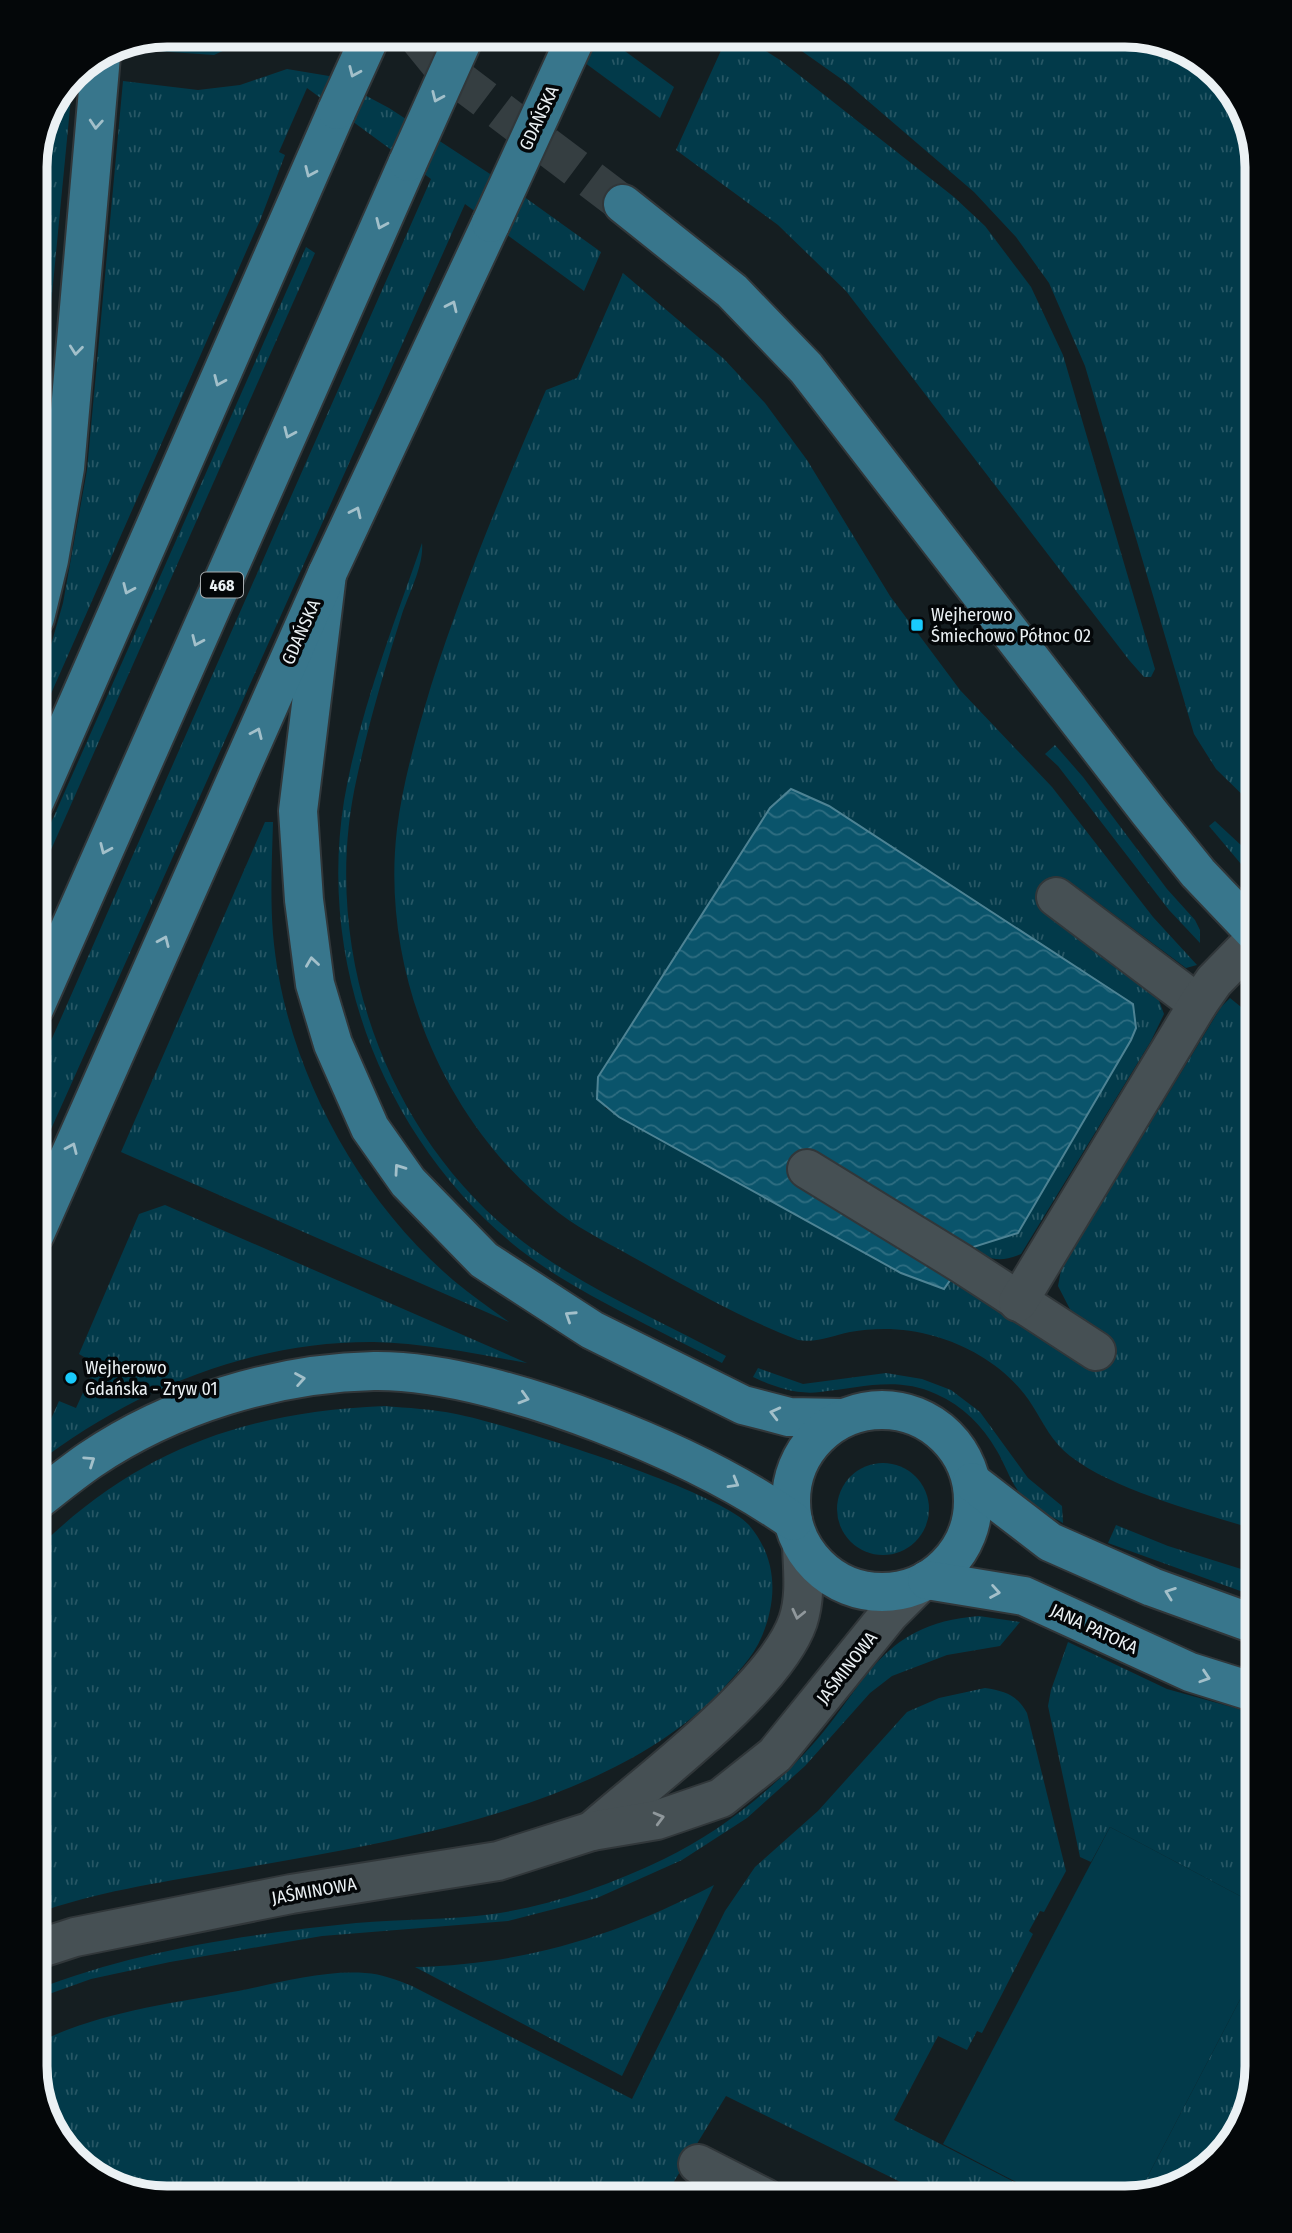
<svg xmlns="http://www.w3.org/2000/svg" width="1292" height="2233" font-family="'Fira Sans Condensed',sans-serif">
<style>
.grass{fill:url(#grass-tufts)}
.pitch{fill:#023a4a}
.water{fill:url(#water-waves);stroke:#4e8394;stroke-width:2}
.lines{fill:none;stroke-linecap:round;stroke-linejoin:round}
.major-tunnel{stroke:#353e41;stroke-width:38;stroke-dasharray:38 19;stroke-linecap:butt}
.minor-casing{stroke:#31373a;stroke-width:42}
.major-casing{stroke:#31373a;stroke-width:42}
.minor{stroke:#465054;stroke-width:38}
.major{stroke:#38768c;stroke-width:38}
.major-bridge-casing{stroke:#31373a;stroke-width:42;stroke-linecap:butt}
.major-bridge{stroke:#38768c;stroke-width:38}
.oneway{stroke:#a3c0ca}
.oneway2{stroke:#90989c}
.poi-dot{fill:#19cafc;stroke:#040709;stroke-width:2.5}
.labels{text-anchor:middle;stroke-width:7;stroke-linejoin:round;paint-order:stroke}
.shield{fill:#040709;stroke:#a6abae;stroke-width:2}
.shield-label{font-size:16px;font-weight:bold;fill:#ebf1f4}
.street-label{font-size:18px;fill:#ebf1f4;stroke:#040709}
.poi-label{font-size:18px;fill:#ebf1f4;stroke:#040709;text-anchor:start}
.rim{fill:none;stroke:#ebf1f4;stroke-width:9}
</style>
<defs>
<pattern id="grass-tufts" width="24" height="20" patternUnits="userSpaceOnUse" patternTransform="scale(1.75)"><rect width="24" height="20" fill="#023a4a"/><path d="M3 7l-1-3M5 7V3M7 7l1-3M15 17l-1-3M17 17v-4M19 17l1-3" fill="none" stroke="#275765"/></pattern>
<pattern id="water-waves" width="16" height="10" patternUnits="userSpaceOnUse" patternTransform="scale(1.75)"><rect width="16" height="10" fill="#0a546b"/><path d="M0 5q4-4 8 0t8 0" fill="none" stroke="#2e6d81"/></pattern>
</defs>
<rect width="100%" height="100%" fill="#151e21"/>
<g class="grass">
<polygon points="167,35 257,35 214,55 127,49 127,43"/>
<polygon points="547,35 603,35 674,87 660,118"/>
<polygon points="728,35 752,42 780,60 954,197 985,226 1031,287 1063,355 1155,669 1151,677 1144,677 1129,660 846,291 778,225 676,150"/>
<polygon points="779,35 1134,35 1199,57 1244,109 1257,167 1257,809 1216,769 1194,734 1085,366 1049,283 1016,237 974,192 847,83"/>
<polygon points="287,69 329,76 389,108 516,191 601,252 584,291 465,204 35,1165 35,1077 431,179 307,88 279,152 285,155 261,218 35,730 35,701 63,603 87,470 123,81 198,90 240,85"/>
<polygon points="73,77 36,460 35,465 35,303 52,121"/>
<polygon points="306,247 315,253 35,886 35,859"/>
<path d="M623 273 724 359 765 403 807 460 890 596 960 690 1052 787 1153 917 1197 965 1186 968 1069 881 1045 914 1158 998 1164 1014 1151 1041 1021 1254C1000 1263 990 1260 970 1249L1112 1073 1136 1028 1133 1004 809 796 605 1108 901 1273 944 1289 953 1277 1074 1317 1058 1286 1061 1270 1221 1007 1230 998 1257 1020V1530C1200 1512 1117 1492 1070 1456 1052 1442 1044 1424 1032 1405 1011 1371 973 1347 934 1336 908 1328 877 1327 850 1332 831 1336 818 1343 798 1340 743 1319 692 1290 640 1261 614 1246 584 1232 559 1213 445 1126 380 972 397 829 403 781 417 733 431 686 463 585 504 487 546 390L577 378Z"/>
<path d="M422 543C424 565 409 593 402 614 385 668 369 722 357 777 317 953 390 1151 540 1254 598 1294 664 1323 726 1356L722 1363C659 1330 574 1292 519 1249 387 1143 317 969 344 801 359 713 393 627 422 543Z"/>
<polygon points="1055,745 1083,777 1167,889 1195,920 1200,930 1200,943 1169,910 1058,766 1045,754"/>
<polygon points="1215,821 1257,860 1257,883 1209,826"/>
<path d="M265 822H273C272 859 270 896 273 934 284 1063 355 1196 453 1280 471 1295 490 1308 509 1322L121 1152Z"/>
<path d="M165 1205 527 1363C477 1354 425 1343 374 1342 251 1341 132 1390 35 1465V1455L59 1401 76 1408 96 1364 79 1354 139 1214Z"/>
<path d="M758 1368 803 1384 886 1373 922 1379 951 1390 980 1412 1028 1478 1062 1506 1063 1523C1049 1515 1034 1509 1023 1497 1011 1484 1006 1466 997 1451 982 1425 963 1406 936 1394 897 1376 860 1388 820 1392 797 1395 774 1387 753 1377Z"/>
<path d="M384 1406C408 1408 432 1409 456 1414 507 1424 720 1491 749 1525 777 1558 778 1598 762 1636 753 1658 735 1675 719 1693 603 1812 379 1844 220 1872 158 1883 94 1892 35 1914V1551C136 1451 243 1412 384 1406Z"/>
<circle cx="883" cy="1509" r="46"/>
<polygon points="1116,1525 1168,1546 1257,1574 1257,1597 1108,1543"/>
<path d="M979 1616 1020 1622 1000 1646 947 1655 892 1676 870 1693 805 1766 747 1818 682 1860 597 1898 508 1921 322 1936 170 1962 91 1979 35 1999V1990C136 1950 249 1934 356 1923 402 1919 448 1920 493 1914 553 1905 610 1885 664 1859 716 1834 765 1796 804 1754 866 1690 875 1624 979 1616Z"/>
<polygon points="1068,1642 1167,1689 1257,1714 1257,1905 1110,1827 1091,1862 1080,1857 1048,1706 1051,1690"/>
<path d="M985 1688C1005 1691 1017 1695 1027 1713L1066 1871 1044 1912 1040 1911 1029 1931 1033 1934 982 2033 977 2031 967 2050 938 2036 894 2120 1045 2198H933L726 2096 664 2198H159L94 2176 48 2124 35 2066V2044C98 2012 169 2004 238 1991 279 1983 323 1970 365 1973 382 1974 397 1980 412 1986L632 2099 725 1911 755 1867 818 1811 907 1712 939 1698Z"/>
<path d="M714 1885 622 2076 415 1967C527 1964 615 1936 714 1885Z"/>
<polygon points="1257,1967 1257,2066 1235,2139 1183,2185 1138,2195"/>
</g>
<polygon class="pitch" points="1110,1827 1257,1905 1257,1967 1138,2195 1125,2198 1047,2198 943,2144"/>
<polygon class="water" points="791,789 829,806 1133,1004 1136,1028 1131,1040 1018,1233 973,1247 944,1289 901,1273 619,1117 597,1099 598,1077 770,808"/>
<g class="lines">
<polyline class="major-tunnel" points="416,35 442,67 623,204"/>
<g class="minor-casing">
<g id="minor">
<polyline points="1056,897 1198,1004"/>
<polyline points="807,1169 962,1264 1096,1351"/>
<polyline points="1018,1302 1198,1004 1214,981 1257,937"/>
<path d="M592 1831C647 1782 775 1688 798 1621 806 1597 803 1571 802 1546"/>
<polyline points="35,1950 75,1937 291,1894 498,1861 592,1831 657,1820 721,1798 775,1755 889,1614 915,1588"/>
<polyline points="698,2164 765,2198"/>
</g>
</g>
<g class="major-casing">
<g id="major">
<polyline points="623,204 732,291 806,368 1149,812 1198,873 1257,935"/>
<polyline points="327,574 298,811 304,900 315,984 333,1044 370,1128 408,1182 484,1260 592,1330 743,1405 789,1417 843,1418"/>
<polyline points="35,618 49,560 65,468 101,56"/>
<polyline points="35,801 337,110"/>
<polyline points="35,1007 408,162"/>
<polyline points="35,1234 327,574 491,223"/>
<circle cx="882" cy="1501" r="91"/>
<polyline points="972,1482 1050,1542 1152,1587 1257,1625"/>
<path d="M35 1502C53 1488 71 1473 90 1460 171 1405 276 1373 374 1371 444 1370 535 1398 600 1423 668 1449 733 1479 793 1521"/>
<polyline points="927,1580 1024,1596 1190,1672 1257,1693"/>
</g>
</g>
<use href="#minor" class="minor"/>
<use href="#major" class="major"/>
<g class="major-bridge-casing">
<g id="major-bridge">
<polyline points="337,110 371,35"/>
<polyline points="408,162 465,35"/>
<polyline points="491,223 577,35"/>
</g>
</g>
<use href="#major-bridge" class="major-bridge"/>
</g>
<defs><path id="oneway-chevron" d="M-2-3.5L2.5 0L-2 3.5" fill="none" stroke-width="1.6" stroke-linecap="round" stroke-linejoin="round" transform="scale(1.75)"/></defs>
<g class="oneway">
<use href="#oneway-chevron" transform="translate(354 72) rotate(114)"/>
<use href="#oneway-chevron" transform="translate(437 97) rotate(114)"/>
<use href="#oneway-chevron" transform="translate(96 124) rotate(94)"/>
<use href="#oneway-chevron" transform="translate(310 172) rotate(114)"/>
<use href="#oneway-chevron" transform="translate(381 224) rotate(114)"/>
<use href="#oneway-chevron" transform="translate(452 306) rotate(-65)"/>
<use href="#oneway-chevron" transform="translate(76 350) rotate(96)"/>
<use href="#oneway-chevron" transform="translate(219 381) rotate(114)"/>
<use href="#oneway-chevron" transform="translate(289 433) rotate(114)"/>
<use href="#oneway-chevron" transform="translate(356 512) rotate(-65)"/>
<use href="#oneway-chevron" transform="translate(128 589) rotate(114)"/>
<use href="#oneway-chevron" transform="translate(197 641) rotate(114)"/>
<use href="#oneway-chevron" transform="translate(257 733) rotate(-66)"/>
<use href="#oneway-chevron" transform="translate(105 849) rotate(114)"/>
<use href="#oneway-chevron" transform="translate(164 941) rotate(-66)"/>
<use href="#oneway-chevron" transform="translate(312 962) rotate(-98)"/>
<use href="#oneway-chevron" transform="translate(72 1148) rotate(-66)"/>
<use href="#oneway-chevron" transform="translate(399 1169) rotate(-125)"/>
<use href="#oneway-chevron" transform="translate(570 1316) rotate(-147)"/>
<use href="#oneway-chevron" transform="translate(300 1379) rotate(-10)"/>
<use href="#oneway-chevron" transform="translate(524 1398) rotate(16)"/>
<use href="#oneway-chevron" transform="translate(775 1413) rotate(-166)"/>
<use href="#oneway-chevron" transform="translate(90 1461) rotate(-34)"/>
<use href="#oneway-chevron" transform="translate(734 1483) rotate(30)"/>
<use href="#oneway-chevron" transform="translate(995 1592) rotate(10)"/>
<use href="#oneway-chevron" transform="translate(1170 1593) rotate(-160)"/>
<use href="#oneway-chevron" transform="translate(1205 1677) rotate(18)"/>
</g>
<g class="oneway2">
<use href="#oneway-chevron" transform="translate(798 1614) rotate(103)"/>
<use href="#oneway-chevron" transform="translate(659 1818) rotate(-15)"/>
</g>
<g class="poi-dot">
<rect x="910" y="618" width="14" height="14" rx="3.5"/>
<circle cx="71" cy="1378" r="7"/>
</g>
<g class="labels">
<rect class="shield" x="201" y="572.5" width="42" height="25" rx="5"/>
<g class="shield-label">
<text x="222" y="591">468</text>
</g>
<g class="street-label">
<text transform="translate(539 118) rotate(-65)" y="6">GDAŃSKA</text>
<text transform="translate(301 632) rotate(-66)" y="6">GDAŃSKA</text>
<text transform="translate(1094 1629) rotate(25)" y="6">JANA PATOKA</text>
<text transform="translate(847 1668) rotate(-52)" y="6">JAŚMINOWA</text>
<text transform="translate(314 1891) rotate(-10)" y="6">JAŚMINOWA</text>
</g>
<g class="poi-label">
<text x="931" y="621">Wejherowo<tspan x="931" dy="21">Śmiechowo Północ 02</tspan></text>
<text x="85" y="1374">Wejherowo<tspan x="85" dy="21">Gdańska - Zryw 01</tspan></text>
</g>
</g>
<path d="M0 0H1292V2233H0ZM167 47H1125A120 120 0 0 1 1245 167V2066A120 120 0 0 1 1125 2186H167A120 120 0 0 1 47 2066V167A120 120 0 0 1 167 47Z" fill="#040709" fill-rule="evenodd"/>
<path class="rim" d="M167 47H1125A120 120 0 0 1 1245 167V2066A120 120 0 0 1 1125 2186H167A120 120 0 0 1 47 2066V167A120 120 0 0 1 167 47Z"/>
</svg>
